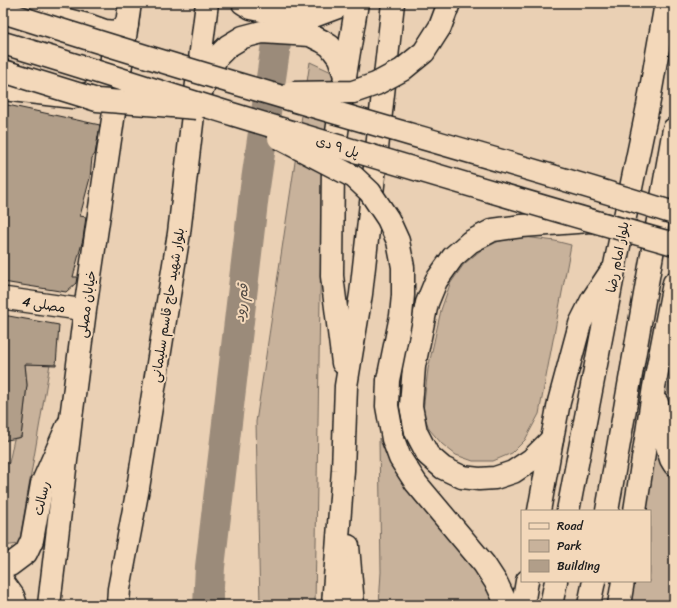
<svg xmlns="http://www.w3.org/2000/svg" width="677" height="608" font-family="Sriracha,'Playpen Sans Arabic',sans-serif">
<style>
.green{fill:#c8b29b;stroke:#72675c}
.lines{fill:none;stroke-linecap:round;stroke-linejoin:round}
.river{stroke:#9b8b7a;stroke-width:30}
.building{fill:#b19e89;stroke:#1c1c1c}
.minor-casing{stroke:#1c1c1c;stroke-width:24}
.tertiary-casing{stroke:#1c1c1c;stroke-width:25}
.secondary-casing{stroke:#1c1c1c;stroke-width:25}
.primary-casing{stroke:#1c1c1c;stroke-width:25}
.minor{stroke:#f3d8ba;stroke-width:21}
.tertiary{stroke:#f3d8ba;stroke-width:22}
.secondary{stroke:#f3d8ba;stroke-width:22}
.primary{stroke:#f3d8ba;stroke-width:22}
.secondary-bridge-casing{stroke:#1c1c1c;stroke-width:25;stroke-linecap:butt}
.primary-bridge-casing{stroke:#1c1c1c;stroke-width:25;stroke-linecap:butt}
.secondary-bridge{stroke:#f3d8ba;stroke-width:22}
.primary-bridge{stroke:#f3d8ba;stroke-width:22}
.labels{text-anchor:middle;stroke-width:4;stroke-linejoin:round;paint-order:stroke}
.street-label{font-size:13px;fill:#1c1c1c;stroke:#f3d8ba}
.water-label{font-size:14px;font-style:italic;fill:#4f4842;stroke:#f3d8ba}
</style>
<rect width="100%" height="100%" fill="#ead0b4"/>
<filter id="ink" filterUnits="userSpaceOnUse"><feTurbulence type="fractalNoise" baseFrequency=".025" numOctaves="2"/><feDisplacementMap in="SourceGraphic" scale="8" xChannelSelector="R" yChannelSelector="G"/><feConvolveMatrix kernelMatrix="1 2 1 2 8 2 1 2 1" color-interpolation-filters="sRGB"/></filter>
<g filter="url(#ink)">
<g class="green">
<polygon points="310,62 338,75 322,177 315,605 260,605 256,422"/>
<polygon points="525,237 555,241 571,245 539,414 525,440 512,453 493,461 473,461 456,455 442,444 429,429 423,411 428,369 441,310 450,284 464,264 481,250 499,241"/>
<polygon points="674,357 674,437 670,425 667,393"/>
<polygon points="25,364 50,364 19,544 3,546 3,463 9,463 14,439 21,437 27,385"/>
<polygon points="379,438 392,468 419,501 480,570 496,605 379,605 381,572"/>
<polygon points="652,439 662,467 674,484 674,605 625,605 629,581 650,581 650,511 640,511"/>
</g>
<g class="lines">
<polyline class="river" points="208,605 210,567 254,194 282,3"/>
</g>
<g class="building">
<polygon points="3,104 100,125 95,154 92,158 90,178 80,216 86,217 83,239 73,277 77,277 76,283 66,292 3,282"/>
<polygon points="3,315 59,325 56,365 25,364 27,385 21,437 3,441"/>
</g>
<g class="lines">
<g class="minor-casing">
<polyline id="minor" points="3,298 85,310"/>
</g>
<g class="tertiary-casing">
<g id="tertiary">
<path d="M3 89 73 97C96 95 112 82 112 57"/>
<polyline points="3,568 10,565 26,553 32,540 42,484 68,425"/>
<polyline points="3,582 13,596 16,605"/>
</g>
</g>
<g class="secondary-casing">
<g id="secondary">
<polyline points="27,10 91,26 105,31 116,32 127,25"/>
<polyline points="49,605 71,418 85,310 130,3"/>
</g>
</g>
<g class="primary-casing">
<g id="primary">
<polyline points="243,3 251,8 266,11 314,16 338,7 343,3"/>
<polyline points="345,76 357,3"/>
<polyline points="203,88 210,70 217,57 228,46 243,37 262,32 310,35 322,41 330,46 339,58 345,76 333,160 332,276 343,363"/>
<polyline points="657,403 662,430 671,459 674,464"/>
<polyline points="552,439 531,460 513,472 495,478 479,479 462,477 443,468 428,455 416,432 411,406 414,366 427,303 436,281 453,257 470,242 493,230 522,226 590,221"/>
<polyline points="539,511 552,439 559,402 580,324 592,300 610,273"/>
<polyline points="568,511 615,265 648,106 666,3"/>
<polyline points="607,511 674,129"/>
<polyline points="635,511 654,387 674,283"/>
<polyline points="348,546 353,605"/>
<polyline points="497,584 507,605"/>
<polyline points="118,605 119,589 138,488 179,233 193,115 207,3"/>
<polyline points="333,605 343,470 346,386 361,294 393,3"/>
<polyline points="523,605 527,581"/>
<polyline points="551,605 556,581"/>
<polyline points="589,605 594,581"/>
<polyline points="619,605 623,581"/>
</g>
</g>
<use href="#minor" class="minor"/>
<use href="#tertiary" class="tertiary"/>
<use href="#secondary" class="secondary"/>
<use href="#primary" class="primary"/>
<g class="secondary-bridge-casing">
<polyline id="secondary-bridge" points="3,71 97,100 197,108"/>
</g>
<g class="primary-bridge-casing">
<g id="primary-bridge">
<path d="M3 12C92 40 182 68 272 94 406 134 541 171 674 213"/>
<path d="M3 43C81 66 157 91 235 115 381 159 527 203 674 244"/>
<polyline points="292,93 353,92 376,84 402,70 424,52 440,27 449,3"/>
<polyline points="279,138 354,177 370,192 388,219 398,241 403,267 403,295 401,316 388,380 387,406 393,439 400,458 416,483 484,564 497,584"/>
</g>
</g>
<use href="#secondary-bridge" class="secondary-bridge"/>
<use href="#primary-bridge" class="primary-bridge"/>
</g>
</g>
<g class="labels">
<g class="street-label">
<text transform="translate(338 146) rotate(17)" y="5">پل ۹ دی</text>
<text transform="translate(617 257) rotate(-79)" y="5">بلوار امام رضا</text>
<text transform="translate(44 304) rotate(9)" y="5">مصلی 4</text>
<text transform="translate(86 304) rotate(-82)" y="5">خیابان مصلی</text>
<text transform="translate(167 305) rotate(-81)" y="5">بلوار شهید حاج قاسم سلیمانی</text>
<text transform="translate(41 498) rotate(-77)" y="5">رسالت</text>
</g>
<g class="water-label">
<text transform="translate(241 303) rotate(-83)" y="5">قم رود</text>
</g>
</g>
<rect width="677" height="608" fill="none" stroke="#f3d8ba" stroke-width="16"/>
<rect x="8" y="8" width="661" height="592" fill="none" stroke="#1c1c1c" stroke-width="1.5" filter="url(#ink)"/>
<rect x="521" y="510" width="130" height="72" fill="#f3d8ba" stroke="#9d8d7b"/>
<rect x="529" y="523" width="20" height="6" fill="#f3d8ba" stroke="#9d8d7b"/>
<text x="557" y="530" font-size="12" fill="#1c1c1c">Road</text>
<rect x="529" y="540" width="20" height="12" fill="#c8b29b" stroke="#9d8d7b"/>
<text x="557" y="550" font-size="12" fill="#1c1c1c">Park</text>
<rect x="529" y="560" width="20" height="12" fill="#b19e89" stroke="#9d8d7b"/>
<text x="557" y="570" font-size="12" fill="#1c1c1c">Building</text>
</svg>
